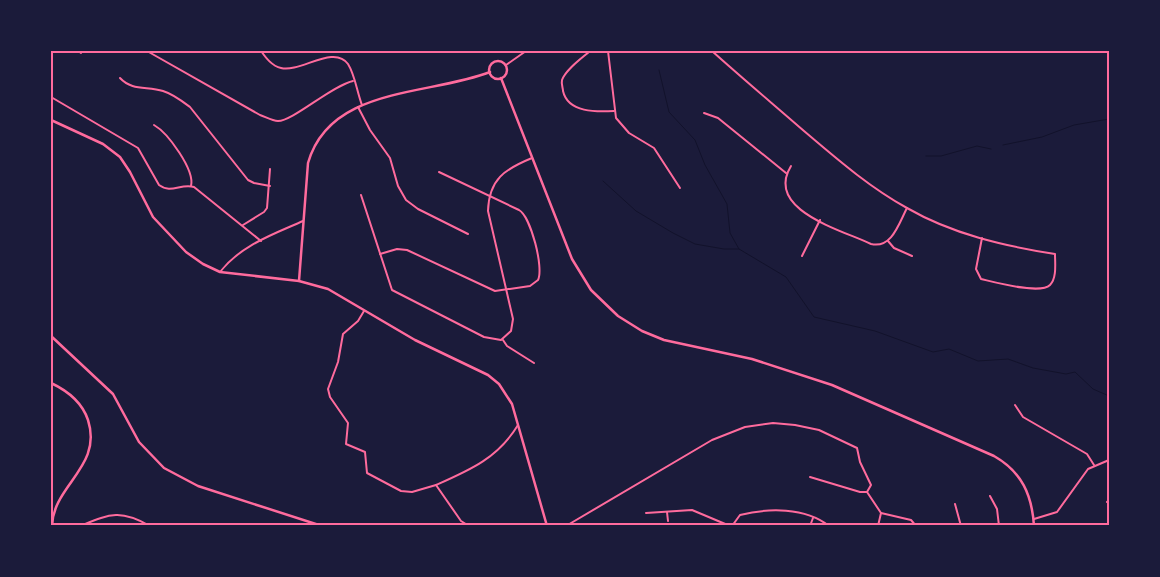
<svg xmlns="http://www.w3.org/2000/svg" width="1160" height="577" font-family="Arial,sans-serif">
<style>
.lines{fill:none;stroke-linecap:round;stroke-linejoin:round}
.stream{stroke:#12122b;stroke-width:1}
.minor{stroke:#ff6b9d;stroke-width:2}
.tertiary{stroke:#ff6b9d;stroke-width:2.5}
.secondary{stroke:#ff6b9d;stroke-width:2.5}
.neatline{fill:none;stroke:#ff6b9d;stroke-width:2}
</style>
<rect width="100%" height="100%" fill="#1b1b3a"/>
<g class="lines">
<g class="stream">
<polyline points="659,70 669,112 695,140 705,165 727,204 730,233 739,249"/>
<polyline points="1003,145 1042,137 1074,125 1109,119"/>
<polyline points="926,156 941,156 977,146 991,149"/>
<polyline points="603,181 636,211 673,233 695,244 724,249 739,249 786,277 814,317 875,331 933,352 949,349 978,361 1008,359 1033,368 1066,374 1075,372 1093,389 1109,396"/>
</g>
<g class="minor">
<polyline points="78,51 81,53"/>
<path d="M147 51 260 115C266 117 272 121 278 121 293 121 331 86 353 81"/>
<path d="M261 51C266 58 272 66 281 68 300 73 334 44 348 64 355 75 357 92 362 105"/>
<path d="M590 51C582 58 566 69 562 80 561 84 563 88 563 91 568 113 597 112 614 111"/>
<polyline points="608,51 616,118 629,133 654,148 680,188"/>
<path d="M712 51C742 78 773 104 804 131 837 159 869 187 907 208 952 234 1004 246 1055 254 1055 263 1057 278 1050 285 1040 295 994 282 981 279L976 269 982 238"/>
<polyline points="506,65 526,51"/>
<path d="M120 78C132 91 147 86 163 91 173 94 182 101 190 107L248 180 254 183 270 186"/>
<path d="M51 97 138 148 159 185C171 194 181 183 194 187L261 241"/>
<polyline points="358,107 370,130 390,158 398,186 406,200 418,209 468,234"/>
<polyline points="704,113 718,118 786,173"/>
<path d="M154 125C168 133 195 170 191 186"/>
<path d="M791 166C764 210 842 230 871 244 892 249 899 223 907 208"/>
<path d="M361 195 392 290 484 337 501 340 511 331 513 319 488 211C489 179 505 169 532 158"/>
<polyline points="243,225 264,212 267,208 270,169"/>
<polyline points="888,241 894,248 912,256"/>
<path d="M380 254 397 249 407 250 495 291 530 286 538 280C544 268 531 217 519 210L439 172"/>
<polyline points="802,256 820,220"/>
<path d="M220 272C241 245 274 234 303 221"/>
<polyline points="364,311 358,321 343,334 338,362 328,389 330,397 348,423 346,444 365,452 367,473 401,491 412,492 436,485"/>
<polyline points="503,340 507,346 534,363"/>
<polyline points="1015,405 1023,417 1087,454 1094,465"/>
<polyline points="867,492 881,513 878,526"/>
<polyline points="990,496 997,509 999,526"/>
<polyline points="1107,502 1109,501"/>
<polyline points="955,504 961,526"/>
<polyline points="667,512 668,521"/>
<polyline points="646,513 692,510 730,526"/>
<polyline points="881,513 911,520 916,526"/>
<polyline points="1034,519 1057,512 1088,469 1109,460"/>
<path d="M80 526C110 514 120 509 150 526"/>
<path d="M469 526 461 521 436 485C470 470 498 458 518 425"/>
<polyline points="566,526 712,440 745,427 773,423 795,425 819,430 857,448 860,462 871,485 867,492 860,492 810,477"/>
<path d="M732 526 740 515C768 508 805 507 829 526"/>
<polyline points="810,526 813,518"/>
</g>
<g class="tertiary">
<circle cx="498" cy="70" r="9"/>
<path d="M501 78 572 259 591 290 618 316 642 331 664 340 752 359 832 385 994 456C1022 472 1032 495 1034 526"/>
<path d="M299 281 308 163C330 86 428 96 490 72"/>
<path d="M51 383C68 391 82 402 88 420 103 467 53 485 52 526"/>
</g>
<g class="secondary">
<polyline points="51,120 103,144 120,157 130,172 153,217 186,252 203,264 220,272 299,281 328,289 415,340 488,375 499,384 512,404 547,526"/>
<polyline points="51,336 113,394 139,442 164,468 198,486 322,526"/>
</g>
</g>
<rect width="1160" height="577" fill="none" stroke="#1b1b3a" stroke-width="105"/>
<rect x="52" y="52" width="1056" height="472" class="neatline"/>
</svg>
